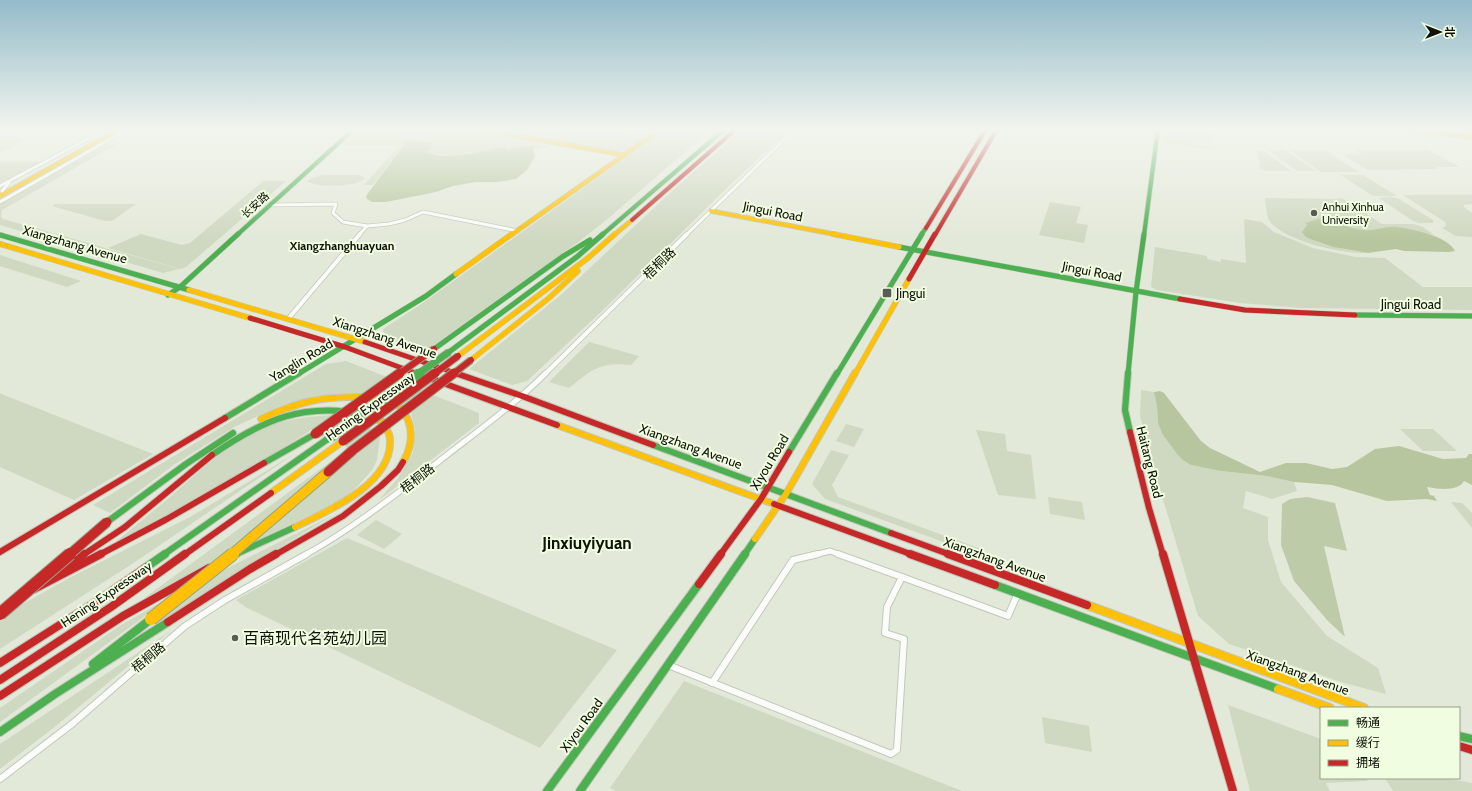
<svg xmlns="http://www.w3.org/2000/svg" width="1472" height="791" font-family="Cabin,'Noto Sans SC',sans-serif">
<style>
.green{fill:#cfd8c1}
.forest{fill:#becba8}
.water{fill:#b7c69e}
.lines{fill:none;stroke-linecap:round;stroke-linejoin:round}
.street-far3-casing{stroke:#c2c7bb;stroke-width:4.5}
.street-far2-casing{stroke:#c2c7bb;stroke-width:5.5}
.street-far1-casing{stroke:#c2c7bb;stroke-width:7}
.street-casing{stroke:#c2c7bb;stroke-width:8}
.fast-far3-casing{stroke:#c2c7bb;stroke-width:5.5}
.fast-far2-casing{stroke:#c2c7bb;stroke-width:6}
.fast-far1-casing{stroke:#c2c7bb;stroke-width:8}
.fast-casing{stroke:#c2c7bb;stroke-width:10}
.slow-far3-casing{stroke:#c2c7bb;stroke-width:5.5}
.slow-far2-casing{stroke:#c2c7bb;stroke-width:6}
.slow-far1-casing{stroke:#c2c7bb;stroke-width:8}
.slow-casing{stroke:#c2c7bb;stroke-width:10}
.jam-far3-casing{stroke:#c2c7bb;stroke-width:5.5}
.jam-far2-casing{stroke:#c2c7bb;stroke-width:6}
.jam-far1-casing{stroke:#c2c7bb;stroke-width:8}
.jam-casing{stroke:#c2c7bb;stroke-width:10}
.street-far3{stroke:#fbfcf9;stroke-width:3}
.street-far2{stroke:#fbfcf9;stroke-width:4}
.street-far1{stroke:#fbfcf9;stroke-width:5}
.street{stroke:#fbfcf9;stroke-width:6}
.fast-far3{stroke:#4caf50;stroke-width:4}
.fast-far2{stroke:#4caf50;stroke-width:5}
.fast-far1{stroke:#4caf50;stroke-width:6}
.fast{stroke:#4caf50;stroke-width:8}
.slow-far3{stroke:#ffc107;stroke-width:4}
.slow-far2{stroke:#ffc107;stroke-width:5}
.slow-far1{stroke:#ffc107;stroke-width:6}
.slow{stroke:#ffc107;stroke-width:8}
.jam-far3{stroke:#c62828;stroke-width:4}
.jam-far2{stroke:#c62828;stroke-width:5}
.jam-far1{stroke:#c62828;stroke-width:6}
.jam{stroke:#c62828;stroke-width:8}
.fast-bridge-far1-casing{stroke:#98a286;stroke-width:8;stroke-linecap:butt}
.fast-bridge-casing{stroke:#98a286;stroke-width:11;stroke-linecap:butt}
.slow-bridge-far1-casing{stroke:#98a286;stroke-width:11;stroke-linecap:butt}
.slow-bridge-casing{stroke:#98a286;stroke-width:14;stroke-linecap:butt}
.jam-bridge-far2-casing{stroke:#98a286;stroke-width:8;stroke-linecap:butt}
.jam-bridge-far1-casing{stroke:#98a286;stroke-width:11;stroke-linecap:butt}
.jam-bridge-casing{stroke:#98a286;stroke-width:14;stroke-linecap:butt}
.fast-bridge-far1{stroke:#4caf50;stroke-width:6}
.fast-bridge{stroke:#4caf50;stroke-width:9}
.slow-bridge-far1{stroke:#ffc107;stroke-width:9}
.slow-bridge{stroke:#ffc107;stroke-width:12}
.jam-bridge-far2{stroke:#c62828;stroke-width:6}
.jam-bridge-far1{stroke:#c62828;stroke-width:9}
.jam-bridge{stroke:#c62828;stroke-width:12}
.poi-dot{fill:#595d51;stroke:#f1fde0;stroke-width:1.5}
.labels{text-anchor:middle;stroke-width:4;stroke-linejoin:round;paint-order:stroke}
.far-street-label{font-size:11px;fill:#0e1208;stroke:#f1fde0}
.far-poi-label{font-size:11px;fill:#0e1208;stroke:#f1fde0;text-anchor:start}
.far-neighbourhood-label{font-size:12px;font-weight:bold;fill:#0e1208;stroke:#f1fde0}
.street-label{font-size:13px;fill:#0e1208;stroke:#f1fde0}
.poi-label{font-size:13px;fill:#0e1208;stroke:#f1fde0;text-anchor:start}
.near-poi-label{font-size:16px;fill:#0e1208;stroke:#f1fde0;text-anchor:start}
.near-neighbourhood-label{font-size:17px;font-weight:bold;fill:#0e1208;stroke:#f1fde0}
</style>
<rect width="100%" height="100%" fill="#e3e9d9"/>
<g class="green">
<polygon points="360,129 456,129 551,146 534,150 533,146 516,147 506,150 449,156 433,154 429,152 404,145 373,185 364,185 398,147 397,145 342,145"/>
<polygon points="503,129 617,129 647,135 625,151 615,151 505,132"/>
<polygon points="666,129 711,129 610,217 577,243 423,353 384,337 383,329 420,305"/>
<polygon points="743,129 791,129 735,180 601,312 527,381 512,385 469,369 562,294 671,192"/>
<polygon points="1166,129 1269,129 1273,131 1214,131 1213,142 1192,139 1191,145 1214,148 1214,149 1165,143"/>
<polygon points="1294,129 1365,129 1370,131 1298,131"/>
<polygon points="0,136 1,135 28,139 0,153"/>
<polygon points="106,144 117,144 2,210 1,217 3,219 179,269 163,273 0,225 0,204"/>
<polygon points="1268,150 1285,150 1316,171 1297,171"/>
<polygon points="1289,150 1325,150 1359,172 1321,172"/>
<polygon points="1356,150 1428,150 1460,167 1436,167 1439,169 1368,170 1343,155 1362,154"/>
<polygon points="1258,151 1264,151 1291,171 1266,171 1260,169"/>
<polygon points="0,162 40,162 0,184"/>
<path d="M323 175H359L365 178C358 187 315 188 307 181L312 178Z"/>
<polygon points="1341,175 1363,175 1397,196 1373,196"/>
<polygon points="263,181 286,181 186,267 180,269 108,248 141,234 182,245 190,243"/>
<polygon points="1403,195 1472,195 1472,204 1464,205 1464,207 1472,213 1472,237 1456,236 1442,228 1446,226 1445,222"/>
<polygon points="1393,197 1399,199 1433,220 1433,223 1419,223 1413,221 1379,198"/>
<path d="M1266 198 1338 199 1337 198H1342L1382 224H1413L1423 227 1434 235 1396 227 1374 230H1361L1334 221 1332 216 1321 213V218L1305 223 1307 225 1303 232C1310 245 1354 251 1368 253 1342 254 1289 242 1271 223 1266 217 1266 206 1265 199Z"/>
<polygon points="1050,202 1081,207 1076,223 1088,225 1084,243 1039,235"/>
<polygon points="55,204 136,204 112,221 105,221 52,206"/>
<polygon points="1244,219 1262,222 1274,232 1313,248 1356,257 1385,258 1423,287 1472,287 1472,310 1302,308 1240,303 1157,290 1151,287 1155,247 1207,256 1207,259 1221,262 1221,259 1246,263"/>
<polygon points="0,255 81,281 67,287 0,266"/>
<path d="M589 342 639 356 631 365C600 362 593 369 569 388L549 382Z"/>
<polygon points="346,361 479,413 479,423 378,501 398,478 413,453 415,429 410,409 391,399 359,395 320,396 282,405 234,427 175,464 110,513 93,505 326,364"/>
<polygon points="1141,390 1154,392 1157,406 1158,423 1191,465 1221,471 1267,476 1294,482 1297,491 1272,499 1246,491 1243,508 1268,517 1268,540 1281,582 1327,636 1378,668 1386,694 1341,682 1229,644 1198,616 1150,456 1140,416"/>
<polygon points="0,393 4,395 153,454 74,500 0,467"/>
<path d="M334 415C355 419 366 420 380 438L377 460 372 470 355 489 343 498 323 509 211 562 143 599 349 448 310 431 224 484 109 547C130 530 150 514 170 497 199 472 232 439 268 426 290 419 311 416 334 415Z"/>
<polygon points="846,424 864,429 854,447 836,441"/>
<polygon points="1400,429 1433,429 1457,451 1423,451"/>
<polygon points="976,430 1005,434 1007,451 1031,455 1036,499 998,495"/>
<polygon points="831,450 849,455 832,485 838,497 984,550 982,556 825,499 812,484"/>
<polygon points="296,453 135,562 0,649 0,617 69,578 190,517"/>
<polygon points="1048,497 1082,502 1085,520 1050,514"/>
<polygon points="1451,502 1462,503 1472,513 1472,528"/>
<polygon points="337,513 258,560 161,621 148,614 0,722 0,708 121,625 168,598"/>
<polygon points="376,520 402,534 384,549 357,535"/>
<polygon points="347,538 617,650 540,748 247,608 236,600"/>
<polygon points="172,630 57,725 0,769 0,744"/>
<polygon points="684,681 962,791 616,791 610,788"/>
<polygon points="1228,705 1321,739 1321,778 1366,778 1368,781 1326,783 1330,791 1250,791"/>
<polygon points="1042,717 1089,726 1092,752 1045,743"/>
<polygon points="1385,778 1444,778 1472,783 1472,791 1393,791"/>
</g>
<polygon class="forest" points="1307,497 1335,503 1347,551 1324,546 1345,637 1327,620 1294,581 1281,545 1282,504 1290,499"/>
<g class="water">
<path d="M415 140 430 143 432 146 429 152C442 162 488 150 505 147L507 150 516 147 533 146 535 147 533 149 535 156 527 170 516 179 497 182H476L453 186 436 192 386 202H372L367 199 366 196 407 141Z"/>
<path d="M1321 218C1335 221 1349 228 1363 230 1375 231 1386 226 1397 227 1412 229 1448 236 1455 251L1449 252 1404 251 1396 249 1368 253 1351 250 1333 247 1313 240 1306 237 1302 232 1307 225 1305 223Z"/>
<path d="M1160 391 1164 393 1201 441 1210 448 1260 472 1286 463H1306L1332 469 1347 467 1375 449 1399 446 1443 459 1466 458 1469 454H1472V485L1464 481 1461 485C1449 491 1440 489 1427 487L1430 495 1434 496 1437 501 1427 499 1387 501 1332 485 1294 482 1267 476 1221 471 1191 465 1183 460 1178 455 1163 435 1158 423 1157 406 1154 392Z"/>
</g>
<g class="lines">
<g class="street-far3-casing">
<g id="street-far3">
<polyline points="0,186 106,129"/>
<polyline points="2,191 9,183"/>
<polyline points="0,202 128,129"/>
<polyline points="271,205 336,204 333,213 343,222 367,226 389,224 405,220 423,212 518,231"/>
<polyline points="359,235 367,226"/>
<polyline points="686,235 795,129"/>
</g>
</g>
<g class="street-far2-casing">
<g id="street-far2">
<polyline points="288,319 360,234"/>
<polyline points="545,374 687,234"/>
</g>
</g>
<g class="street-far1-casing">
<g id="street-far1">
<path d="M305 555C352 529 395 495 438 462 475 433 513 406 546 373"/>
<polyline points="814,555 830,551 841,555"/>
</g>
</g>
<g class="street-casing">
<g id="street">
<polyline points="838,554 902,577"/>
<polyline points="668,665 891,754 897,750 904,639 885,633 887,607 902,577 1008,616 1018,593"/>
<polyline points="712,683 793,560 818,554"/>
<polyline points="0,779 72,724 185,626 225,600 307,554"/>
</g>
</g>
<g class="fast-far3-casing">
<g id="fast-far3">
<polyline points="0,235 2,235"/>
<polyline points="237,235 354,129"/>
<polyline points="602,235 725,129"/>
<polyline points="921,235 926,228"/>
<polyline points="1144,235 1158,129"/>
</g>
</g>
<g class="fast-far2-casing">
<g id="fast-far2">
<polyline points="0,235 189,290"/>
<polyline points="899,247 1180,299"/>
<polyline points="168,295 180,287 238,234"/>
<polyline points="1355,315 1472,316"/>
<polyline points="434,349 562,257 590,240"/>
<polyline points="449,352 578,256 603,234"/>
<polyline points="298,374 426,296 456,274"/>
<polyline points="837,374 922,234"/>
<polyline points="1128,374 1136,292 1144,234"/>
</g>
</g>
<g class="fast-far1-casing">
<g id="fast-far1">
<polyline points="1128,373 1125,410 1130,432"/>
<polyline points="225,418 299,373"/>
<polyline points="653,445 891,533"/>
<polyline points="789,452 837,373"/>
<path d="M212 455C262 420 305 401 366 415"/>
<polyline points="264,463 315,434"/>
<polyline points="107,522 186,464 233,433"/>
<polyline points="163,555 329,438"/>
<polyline points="234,555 295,527"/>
<polyline points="744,555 755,539"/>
</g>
</g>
<g class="fast-casing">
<g id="fast">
<polyline points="232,556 236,554"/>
<polyline points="145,568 165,554"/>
<polyline points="995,585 1278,689"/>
<polyline points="93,664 151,619"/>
<polyline points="0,732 55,694 168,622"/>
<polyline points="1459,736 1472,739"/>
<polyline points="547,791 699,584"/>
<polyline points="580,791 745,554"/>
</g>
</g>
<g class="slow-far3-casing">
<g id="slow-far3">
<polyline points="478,129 624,155"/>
<polyline points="1397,129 1472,137"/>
<polyline points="0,196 120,129"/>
<polyline points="711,211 839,235"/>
<polyline points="511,235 661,129"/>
<polyline points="614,235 632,220"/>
</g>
</g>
<g class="slow-far2-casing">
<g id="slow-far2">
<polyline points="833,234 899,247"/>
<polyline points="0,244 250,318"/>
<polyline points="456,274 512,234"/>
<polyline points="189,290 365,342"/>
<polyline points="458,356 588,258 615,234"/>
<polyline points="471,360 549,298 578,271"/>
<polyline points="855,374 909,279"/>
</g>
</g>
<g class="slow-far1-casing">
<g id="slow-far1">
<path d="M261 419C276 412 291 406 307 402 327 397 381 393 398 405 404 410 407 417 409 423 413 436 410 451 403 462"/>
<polyline points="557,425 774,504"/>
<polyline points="271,493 343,441"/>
<path d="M295 527C328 511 393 484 390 439 390 433 385 427 383 422L366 415"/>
<polyline points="755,539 786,494 855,373"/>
</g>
</g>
<g class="slow-casing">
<g id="slow">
<polyline points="1087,605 1364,708"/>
<polyline points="1278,689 1330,708"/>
</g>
</g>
<g class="jam-far3-casing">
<g id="jam-far3">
<polyline points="632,220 736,129"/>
<polyline points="926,228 986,129"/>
<polyline points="935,235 997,129"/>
</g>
</g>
<g class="jam-far2-casing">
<g id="jam-far2">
<polyline points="909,279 935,234"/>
<polyline points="1180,299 1245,310 1355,315"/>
<polyline points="250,318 345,347 418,374"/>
<polyline points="365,342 458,374"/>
</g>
</g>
<g class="jam-far1-casing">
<g id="jam-far1">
<polyline points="416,373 557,425"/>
<polyline points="455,373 522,396 653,445"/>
<polyline points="1130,432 1149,508 1163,555"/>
<polyline points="774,504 913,555"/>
<polyline points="891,533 951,555"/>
<polyline points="0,552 225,418"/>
<polyline points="83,555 125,527 212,455"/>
<polyline points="99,555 167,519 264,463"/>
<polyline points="184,555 271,493"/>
<polyline points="275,555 343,516 381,486 398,470 403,462"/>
<polyline points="720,555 761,499 789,452"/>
</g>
</g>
<g class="jam-casing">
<g id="jam">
<polyline points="910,554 995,585"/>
<polyline points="948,554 1087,605"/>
<polyline points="1163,554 1233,791"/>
<polyline points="54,574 84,554"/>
<polyline points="699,584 721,554"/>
<polyline points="34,589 101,554"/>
<polyline points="168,622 250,569 276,554"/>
<polyline points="0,663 99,600 145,568"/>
<polyline points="0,680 111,607 185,554"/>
<polyline points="0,696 123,616 209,568"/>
<polyline points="1459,746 1472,750"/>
</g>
</g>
<use href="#street-far3" class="street-far3"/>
<use href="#street-far2" class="street-far2"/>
<use href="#street-far1" class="street-far1"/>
<use href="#street" class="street"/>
<use href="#fast-far3" class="fast-far3"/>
<use href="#fast-far2" class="fast-far2"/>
<use href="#fast-far1" class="fast-far1"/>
<use href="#fast" class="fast"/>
<use href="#slow-far3" class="slow-far3"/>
<use href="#slow-far2" class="slow-far2"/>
<use href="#slow-far1" class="slow-far1"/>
<use href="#slow" class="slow"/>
<use href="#jam-far3" class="jam-far3"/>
<use href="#jam-far2" class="jam-far2"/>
<use href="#jam-far1" class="jam-far1"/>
<use href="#jam" class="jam"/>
<g class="fast-bridge-far1-casing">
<polyline id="fast-bridge-far1" points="418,374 449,352"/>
</g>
<g class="fast-bridge-casing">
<polyline id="fast-bridge" points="329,438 420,373"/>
</g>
<g class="slow-bridge-far1-casing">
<polyline id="slow-bridge-far1" points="231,555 328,472"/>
</g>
<g class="slow-bridge-casing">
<polyline id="slow-bridge" points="151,619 233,554"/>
</g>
<g class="jam-bridge-far2-casing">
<g id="jam-bridge-far2">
<polyline points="399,374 434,349"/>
<polyline points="434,374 458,356"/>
<polyline points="453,374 471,360"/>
</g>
</g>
<g class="jam-bridge-far1-casing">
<g id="jam-bridge-far1">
<polyline points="315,434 400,373"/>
<polyline points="343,441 435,373"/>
<polyline points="328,472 353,450 454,373"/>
<polyline points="69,555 107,522"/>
</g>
</g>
<g class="jam-bridge-casing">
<polyline id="jam-bridge" points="0,614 70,554"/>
</g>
<use href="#fast-bridge-far1" class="fast-bridge-far1"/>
<use href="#fast-bridge" class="fast-bridge"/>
<use href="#slow-bridge-far1" class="slow-bridge-far1"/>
<use href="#slow-bridge" class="slow-bridge"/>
<use href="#jam-bridge-far2" class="jam-bridge-far2"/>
<use href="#jam-bridge-far1" class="jam-bridge-far1"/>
<use href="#jam-bridge" class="jam-bridge"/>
</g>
<linearGradient id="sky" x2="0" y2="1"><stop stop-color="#94bbca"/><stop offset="0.54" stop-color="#f2f5ee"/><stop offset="1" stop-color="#f2f5ee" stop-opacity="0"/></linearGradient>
<rect width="1472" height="240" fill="url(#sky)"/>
<g class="poi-dot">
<circle cx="1314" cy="213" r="4"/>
<rect x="882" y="288" width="10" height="10" rx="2"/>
<circle cx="235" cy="638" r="4"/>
</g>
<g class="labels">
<g class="far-street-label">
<text transform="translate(255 205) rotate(-42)" y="4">长安路</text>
</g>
<g class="far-poi-label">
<text x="1322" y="211">Anhui Xinhua<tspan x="1322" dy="13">University</tspan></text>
</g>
<g class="far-neighbourhood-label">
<text x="342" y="250">Xiangzhanghuayuan</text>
</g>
<g class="street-label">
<text transform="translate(773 211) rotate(11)" y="5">Jingui Road</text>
<text transform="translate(75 244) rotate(16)" y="5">Xiangzhang Avenue</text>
<text transform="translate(659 263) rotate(-44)" y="5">梧桐路</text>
<text transform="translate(1092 271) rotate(11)" y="5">Jingui Road</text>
<text x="1411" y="309">Jingui Road</text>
<text transform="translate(385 337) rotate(18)" y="5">Xiangzhang Avenue</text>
<text transform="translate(301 360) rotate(-31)" y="5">Yanglin Road</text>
<text transform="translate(370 406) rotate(-36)" y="5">Hening Expressway</text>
<text transform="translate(691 446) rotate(20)" y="5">Xiangzhang Avenue</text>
<text transform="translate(769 462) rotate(-59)" y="5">Xiyou Road</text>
<text transform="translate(1150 462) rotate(76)" y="5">Haitang Road</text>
<text transform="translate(417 478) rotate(-38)" y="5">梧桐路</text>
<text transform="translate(995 559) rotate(20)" y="5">Xiangzhang Avenue</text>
<text transform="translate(106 594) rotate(-34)" y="5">Hening Expressway</text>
<text transform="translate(148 657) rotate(-40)" y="5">梧桐路</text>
<text transform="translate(1298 672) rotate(20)" y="5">Xiangzhang Avenue</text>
<text transform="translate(581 725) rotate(-54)" y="5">Xiyou Road</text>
</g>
<g class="poi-label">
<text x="896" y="298">Jingui</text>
</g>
<g class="near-poi-label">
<text x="243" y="644">百商现代名苑幼儿园</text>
</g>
<g class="near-neighbourhood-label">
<text x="587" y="549">Jinxiuyiyuan</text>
</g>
</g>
<rect x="1320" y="707" width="140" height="72" fill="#f1fde0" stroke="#969f8a"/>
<rect x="1328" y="720" width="20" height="6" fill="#4caf50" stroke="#969f8a"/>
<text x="1356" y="727" font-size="12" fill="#0e1208">畅通</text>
<rect x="1328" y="740" width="20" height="6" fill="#ffc107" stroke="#969f8a"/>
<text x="1356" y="747" font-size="12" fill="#0e1208">缓行</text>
<rect x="1328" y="760" width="20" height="6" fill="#c62828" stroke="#969f8a"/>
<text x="1356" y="767" font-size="12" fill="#0e1208">拥堵</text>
<g transform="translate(1440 32) rotate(90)" stroke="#f1fde0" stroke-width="3" paint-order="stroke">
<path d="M0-3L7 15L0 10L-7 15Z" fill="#0e1208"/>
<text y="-6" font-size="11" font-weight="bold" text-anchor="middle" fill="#0e1208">北</text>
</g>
</svg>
